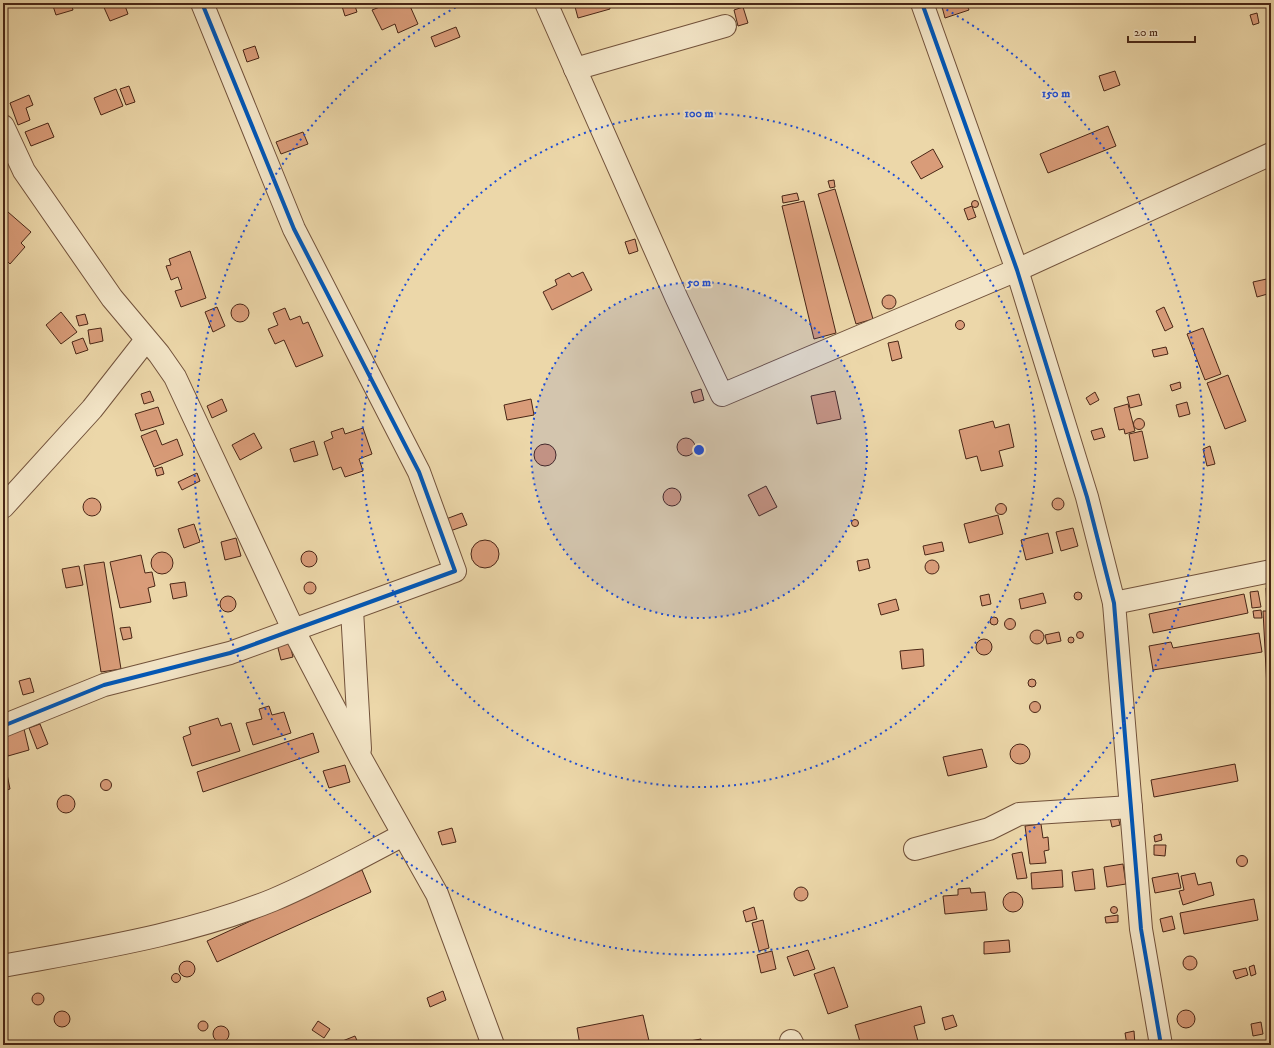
<svg xmlns="http://www.w3.org/2000/svg" width="1274" height="1048" font-family="'IM FELL DW Pica',serif">
<style>
.building{fill:#d99c79;stroke:#492616}
.lines{fill:none;stroke-linecap:round;stroke-linejoin:round}
.minor-casing{stroke:#72523b;stroke-width:24}
.minor{stroke:#f3e5c7;stroke-width:22}
.cycleway-casing{stroke:#f3e5c7;stroke-width:6}
.cycleway{stroke:#0057b8;stroke-width:4}
.ring{fill:none;stroke:#1d4ed8;stroke-width:2;stroke-dasharray:2 4}
.centre{fill:#1d4ed8;stroke:#f3e5c7;stroke-width:2}
.ring-label{font-size:12px;text-anchor:middle;font-weight:bold;fill:#1d4ed8;stroke:#f3e5c7;stroke-width:4;stroke-linejoin:round;paint-order:stroke}
</style>
<rect width="100%" height="100%" fill="#ecd7a9"/>
<filter id="stains"><feTurbulence type="fractalNoise" baseFrequency=".005" numOctaves="4"/><feColorMatrix values="0 0 0 0 .2 0 0 0 0 .09 0 0 0 0 .02 0 0 0 .5 -.17"/></filter>
<radialGradient id="worn" r=".72"><stop offset=".6" stop-color="#630" stop-opacity="0"/><stop offset="1" stop-color="#630" stop-opacity=".3"/></radialGradient>
<g class="building">
<polygon points="52,3 71,3 73,10 56,15"/>
<polygon points="102,3 124,3 128,14 110,21"/>
<polygon points="341,3 354,3 357,12 345,16"/>
<polygon points="384,3 415,3 410,6 418,24 398,33 395,24 382,30 372,10 385,5"/>
<polygon points="574,3 609,3 610,9 578,18"/>
<polygon points="941,3 966,3 969,10 945,18"/>
<polygon points="743,7 748,23 738,26 734,10"/>
<polygon points="1257,13 1259,23 1253,25 1250,15"/>
<polygon points="456,27 460,37 435,47 431,37"/>
<polygon points="255,46 259,58 247,62 243,50"/>
<polygon points="1115,71 1120,85 1104,91 1099,76"/>
<polygon points="129,86 135,102 126,105 120,89"/>
<polygon points="116,89 123,106 101,115 94,98"/>
<polygon points="29,95 33,105 26,108 30,120 18,125 10,103"/>
<polygon points="48,123 54,137 31,146 25,132"/>
<polygon points="1108,126 1116,146 1048,173 1040,154"/>
<polygon points="303,132 308,144 281,154 276,142"/>
<polygon points="933,149 943,167 921,179 911,162"/>
<polygon points="834,180 835,187 830,188 828,181"/>
<polygon points="835,189 873,319 856,324 818,194"/>
<polygon points="797,193 799,200 783,203 782,196"/>
<circle cx="975" cy="204" r="3.5"/>
<polygon points="804,201 836,333 814,339 782,206"/>
<polygon points="972,206 976,217 968,220 964,209"/>
<polygon points="8,212 31,232 21,243 25,247 10,264 5,259 3,262 3,218"/>
<polygon points="635,239 638,251 629,254 625,242"/>
<polygon points="190,251 206,298 181,307 175,291 182,289 178,277 171,280 166,266 171,265 169,259"/>
<polygon points="583,272 592,290 552,310 543,292 557,285 555,280 569,273 572,277"/>
<polygon points="1271,278 1271,293 1257,297 1253,282"/>
<circle cx="889" cy="302" r="7"/>
<circle cx="240" cy="313" r="9"/>
<polygon points="217,307 225,326 213,332 205,312"/>
<polygon points="1164,307 1173,327 1165,331 1156,311"/>
<polygon points="285,308 290,320 300,316 303,324 308,322 323,356 296,367 284,340 275,344 268,329 278,325 273,313"/>
<polygon points="61,312 77,332 61,344 46,325"/>
<polygon points="85,314 88,324 79,326 76,316"/>
<circle cx="960" cy="325" r="4.5"/>
<polygon points="101,328 103,341 90,344 88,330"/>
<polygon points="1203,328 1221,374 1205,380 1187,334"/>
<polygon points="83,338 88,350 76,354 72,342"/>
<polygon points="898,341 902,358 892,361 888,343"/>
<polygon points="1166,347 1168,354 1154,357 1152,350"/>
<polygon points="1228,375 1246,421 1225,429 1207,383"/>
<polygon points="1180,382 1181,388 1172,391 1170,385"/>
<polygon points="701,389 704,400 694,403 691,392"/>
<polygon points="150,391 154,401 144,404 141,394"/>
<polygon points="835,391 841,419 817,424 811,396"/>
<polygon points="1095,392 1099,400 1090,405 1086,398"/>
<polygon points="1139,394 1142,405 1130,408 1127,397"/>
<polygon points="222,399 227,411 212,418 207,406"/>
<polygon points="531,399 534,415 507,420 504,405"/>
<polygon points="1187,402 1190,414 1179,417 1176,405"/>
<polygon points="1128,404 1135,431 1125,434 1124,429 1119,430 1114,408"/>
<polygon points="158,407 164,424 141,431 135,414"/>
<circle cx="1139" cy="424" r="5.5"/>
<polygon points="993,421 995,428 1009,424 1014,447 999,451 1003,466 981,471 977,456 966,459 959,430"/>
<polygon points="343,428 345,434 363,428 372,454 359,459 363,471 345,477 341,467 333,470 324,442 333,438 331,432"/>
<polygon points="1102,428 1105,437 1094,440 1091,431"/>
<polygon points="156,430 162,445 177,439 183,455 154,467 141,436"/>
<polygon points="1142,431 1148,458 1134,461 1129,434"/>
<polygon points="254,433 262,448 240,460 232,445"/>
<circle cx="686" cy="447" r="9"/>
<polygon points="314,441 318,455 294,462 290,449"/>
<circle cx="545" cy="455" r="11"/>
<polygon points="1210,446 1215,464 1207,466 1203,449"/>
<polygon points="162,467 164,474 157,476 155,469"/>
<polygon points="197,473 200,481 182,490 178,482"/>
<polygon points="766,486 777,507 759,516 748,495"/>
<circle cx="672" cy="497" r="9"/>
<circle cx="1058" cy="504" r="6"/>
<circle cx="92" cy="507" r="9"/>
<circle cx="1001" cy="509" r="5.5"/>
<polygon points="462,513 467,525 450,531 446,519"/>
<polygon points="998,515 1003,534 969,543 964,524"/>
<circle cx="855" cy="523" r="3.5"/>
<polygon points="194,524 200,542 184,548 178,529"/>
<polygon points="1073,528 1078,546 1061,551 1056,532"/>
<polygon points="1048,533 1053,553 1026,560 1021,540"/>
<polygon points="236,538 241,556 225,560 221,542"/>
<circle cx="485" cy="554" r="14"/>
<polygon points="942,542 944,551 925,555 923,546"/>
<circle cx="309" cy="559" r="8"/>
<circle cx="162" cy="563" r="11"/>
<polygon points="141,555 145,573 152,572 155,586 148,588 151,602 120,608 110,562"/>
<polygon points="868,559 870,568 859,571 857,561"/>
<circle cx="932" cy="567" r="7"/>
<polygon points="104,562 121,669 101,672 84,565"/>
<polygon points="79,566 83,585 66,588 62,569"/>
<circle cx="310" cy="588" r="6"/>
<polygon points="185,582 187,596 173,599 170,584"/>
<polygon points="1271,587 1271,608 1267,608 1266,588"/>
<polygon points="1258,591 1261,607 1252,608 1250,592"/>
<circle cx="1078" cy="596" r="4"/>
<polygon points="1043,593 1046,603 1021,609 1019,599"/>
<polygon points="989,594 991,604 982,606 980,596"/>
<polygon points="1244,594 1248,613 1153,633 1149,614"/>
<circle cx="228" cy="604" r="8"/>
<polygon points="896,599 899,610 881,615 878,604"/>
<polygon points="1261,610 1262,618 1254,618 1253,611"/>
<polygon points="1263,611 1271,611 1271,687 1267,688"/>
<circle cx="994" cy="621" r="4"/>
<circle cx="1010" cy="624" r="5.5"/>
<polygon points="130,627 132,638 123,640 120,628"/>
<circle cx="1037" cy="637" r="7"/>
<circle cx="1080" cy="635" r="3.5"/>
<polygon points="1059,632 1061,641 1047,644 1045,635"/>
<polygon points="1259,633 1262,652 1153,670 1149,646 1171,642 1173,648"/>
<circle cx="1071" cy="640" r="3"/>
<circle cx="984" cy="647" r="8"/>
<polygon points="289,641 293,657 281,660 277,644"/>
<polygon points="923,649 924,666 902,669 900,651"/>
<polygon points="30,678 34,692 23,695 19,681"/>
<circle cx="1032" cy="683" r="4"/>
<circle cx="1035" cy="707" r="5.5"/>
<polygon points="269,706 272,715 284,712 291,733 253,745 246,723 262,719 259,709"/>
<polygon points="218,718 221,726 231,723 240,751 192,766 183,737 191,734 189,727"/>
<polygon points="40,724 48,744 37,749 29,728"/>
<polygon points="24,729 29,750 8,756 3,736"/>
<polygon points="313,733 319,752 203,792 197,772"/>
<circle cx="1020" cy="754" r="10"/>
<polygon points="982,749 987,767 948,776 943,757"/>
<polygon points="1235,764 1238,781 1154,797 1151,780"/>
<polygon points="345,765 350,782 329,788 323,771"/>
<polygon points="7,774 10,789 3,791 3,775"/>
<circle cx="106" cy="785" r="5.5"/>
<circle cx="66" cy="804" r="9"/>
<polygon points="1118,816 1120,825 1112,827 1110,818"/>
<polygon points="1041,824 1043,838 1048,837 1049,850 1044,851 1046,863 1030,864 1025,826"/>
<polygon points="452,828 456,842 442,845 438,832"/>
<polygon points="1161,834 1162,840 1155,842 1154,836"/>
<polygon points="1154,845 1166,845 1165,856 1154,855"/>
<polygon points="1022,852 1027,878 1017,879 1012,854"/>
<circle cx="1242" cy="861" r="5.5"/>
<polygon points="1123,864 1126,884 1107,887 1104,867"/>
<polygon points="1093,869 1095,889 1075,891 1072,872"/>
<polygon points="362,870 371,892 217,962 207,941"/>
<polygon points="1062,870 1063,887 1032,889 1031,873"/>
<polygon points="1178,873 1181,888 1155,893 1152,878"/>
<polygon points="1195,873 1198,885 1211,882 1214,895 1183,905 1179,891 1184,890 1181,876"/>
<circle cx="801" cy="894" r="7"/>
<polygon points="970,888 971,893 985,892 987,910 945,914 943,896 958,895 958,889"/>
<circle cx="1013" cy="902" r="10"/>
<polygon points="1254,899 1258,920 1184,934 1180,913"/>
<circle cx="1114" cy="910" r="3.5"/>
<polygon points="754,907 757,919 746,922 743,911"/>
<polygon points="1118,915 1118,922 1106,923 1105,917"/>
<polygon points="1172,916 1175,929 1163,932 1160,919"/>
<polygon points="763,920 769,948 759,951 752,923"/>
<polygon points="1009,940 1010,952 984,954 984,942"/>
<polygon points="808,950 815,969 794,976 787,957"/>
<polygon points="772,951 776,969 761,973 757,955"/>
<circle cx="1190" cy="963" r="7"/>
<circle cx="187" cy="969" r="8"/>
<polygon points="1254,965 1256,974 1251,976 1249,967"/>
<polygon points="834,967 848,1007 828,1014 814,974"/>
<polygon points="1246,968 1248,975 1236,979 1233,971"/>
<circle cx="176" cy="978" r="4.5"/>
<polygon points="443,991 446,1000 430,1007 427,998"/>
<circle cx="38" cy="999" r="6"/>
<polygon points="921,1006 925,1023 914,1026 919,1045 861,1045 855,1025"/>
<circle cx="1186" cy="1019" r="9"/>
<circle cx="62" cy="1019" r="8"/>
<polygon points="643,1015 649,1041 629,1045 580,1045 577,1028"/>
<polygon points="953,1015 957,1026 945,1030 942,1018"/>
<circle cx="203" cy="1026" r="5"/>
<polygon points="318,1021 330,1029 324,1038 312,1030"/>
<polygon points="1261,1022 1263,1034 1253,1036 1251,1024"/>
<circle cx="221" cy="1034" r="8"/>
<polygon points="1134,1031 1135,1045 1127,1045 1125,1033"/>
<polygon points="355,1036 359,1045 342,1045 340,1042"/>
<polygon points="701,1039 702,1045 673,1045 673,1044"/>
</g>
<g class="lines">
<g class="minor-casing">
<g id="minor">
<polyline points="546,3 677,299 722,395 1017,270 1271,154"/>
<polyline points="922,3 1017,270 1087,497 1114,603 1141,929 1161,1045"/>
<polyline points="575,69 725,26"/>
<polyline points="3,126 24,171 112,298 159,354 175,377 294,631 360,757 437,894 493,1045"/>
<polyline points="3,507 92,409 146,340"/>
<polyline points="1114,603 1271,571"/>
<polyline points="352,610 360,749"/>
<polyline points="3,726 104,685 230,653 455,571 419,472 294,229 202,3"/>
<polyline points="915,849 989,829 1019,814 1131,807"/>
<path d="M3 966C94 949 187 935 273 900 318 881 361 857 403 835"/>
<polyline points="791,1041 793,1045"/>
</g>
</g>
<use href="#minor" class="minor"/>
<g class="cycleway-casing">
<g id="cycleway">
<polyline points="922,3 1017,270 1087,497 1114,603 1141,929 1161,1045"/>
<polyline points="3,726 104,685 230,653 455,571 419,472 294,229 202,3"/>
</g>
</g>
<use href="#cycleway" class="cycleway"/>
</g>
<circle cx="699" cy="450" r="168" fill="#1d4ed8" fill-opacity=".12"/>
<g class="ring">
<circle cx="699" cy="450" r="168"/>
<circle cx="699" cy="450" r="337"/>
<path d="M936 4A505 505 0 1 1 462 4"/>
</g>
<circle cx="699" cy="450" r="6" class="centre"/>
<g class="ring-label">
<text x="1056" y="97">150 m</text>
<text x="699" y="117">100 m</text>
<text x="699" y="286">50 m</text>
</g>
<rect width="1274" height="1048" fill="none" stroke="#ecd7a9" stroke-width="16"/>
<rect x="4" y="4" width="1266" height="1040" fill="none" stroke="#492616" stroke-width="2"/>
<rect x="8" y="8" width="1258" height="1032" fill="none" stroke="#492616"/>
<path d="M1128 36v6h67v-6" fill="none" stroke="#492616" stroke-width="2"/>
<text x="1134" y="36" font-size="12" fill="#492616" stroke="#f3e5c7" stroke-width="3" paint-order="stroke">20 m</text>
<rect width="100%" height="100%" filter="url(#stains)"/>
<rect width="100%" height="100%" fill="url(#worn)"/>
</svg>
